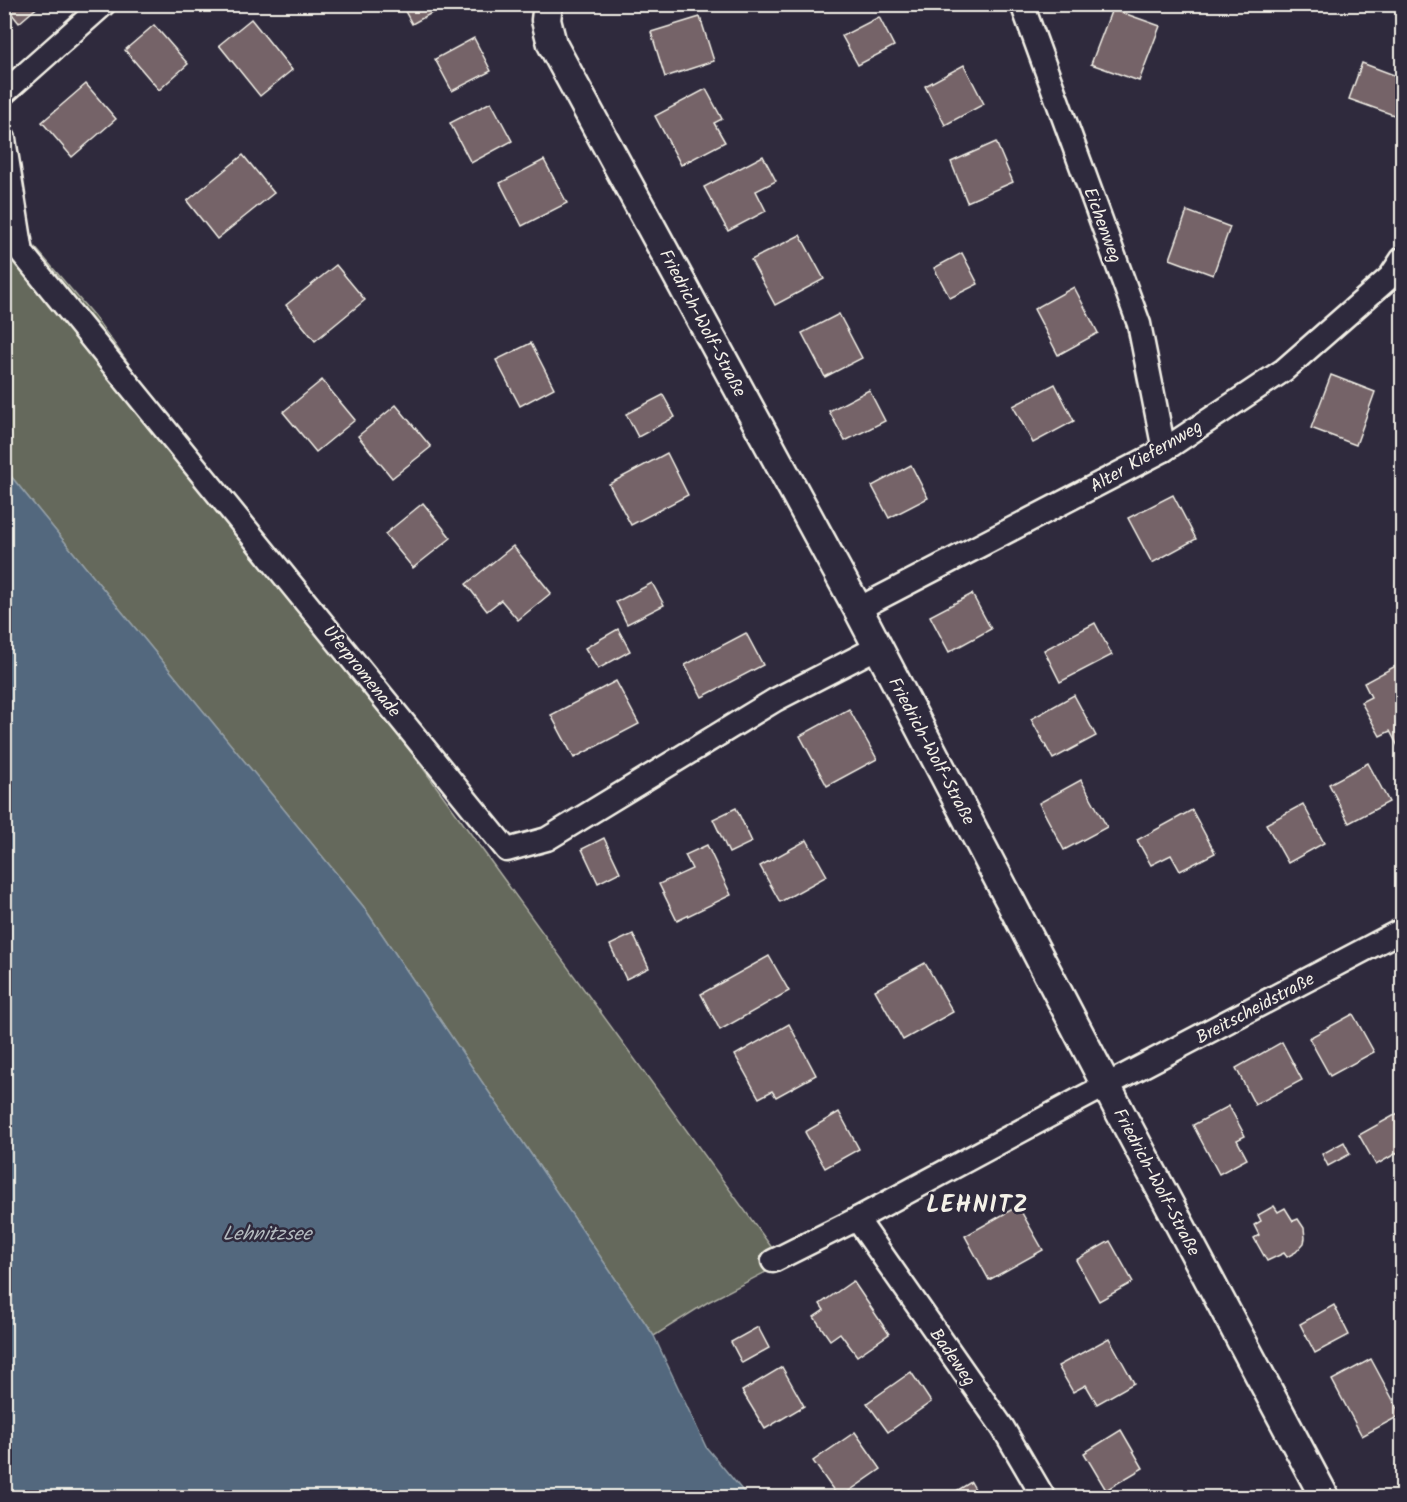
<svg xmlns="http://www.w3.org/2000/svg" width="1407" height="1502" font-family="Kalam,sans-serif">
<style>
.green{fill:#65695c;stroke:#acada2;stroke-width:1.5}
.water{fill:#52687e;stroke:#939fa8;stroke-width:1.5}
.building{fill:#756368;stroke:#f4f1e8;stroke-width:1.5}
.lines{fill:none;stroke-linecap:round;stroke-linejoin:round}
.minor-casing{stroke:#f4f1e8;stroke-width:27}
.tertiary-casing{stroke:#f4f1e8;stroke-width:33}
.minor{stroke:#2f2a3d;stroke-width:22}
.tertiary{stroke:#2f2a3d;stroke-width:28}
.labels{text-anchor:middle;stroke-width:5;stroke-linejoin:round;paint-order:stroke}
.street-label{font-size:18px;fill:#f4f1e8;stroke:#2f2a3d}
.water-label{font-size:20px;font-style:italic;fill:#b3babe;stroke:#2f2a3d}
.district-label{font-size:24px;font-weight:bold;letter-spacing:1.5px;fill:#f4f1e8;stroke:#2f2a3d}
</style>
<rect width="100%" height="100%" fill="#2f2a3d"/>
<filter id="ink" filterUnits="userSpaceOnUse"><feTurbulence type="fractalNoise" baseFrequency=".0167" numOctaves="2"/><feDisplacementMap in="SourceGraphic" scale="12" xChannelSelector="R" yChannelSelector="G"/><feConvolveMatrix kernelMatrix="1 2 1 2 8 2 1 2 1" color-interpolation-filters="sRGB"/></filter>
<g filter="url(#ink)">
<polygon class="green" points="4,127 12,137 33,245 94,316 783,1263 708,1302 654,1336 363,906 5,469"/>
<polygon class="water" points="5,469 363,906 654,1336 706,1447 748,1497 5,1497"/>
<g class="building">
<polygon points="4,4 41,4 19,23"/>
<polygon points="401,4 448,4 412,24"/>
<polygon points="1112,9 1160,26 1139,81 1091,64"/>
<polygon points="700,17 714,61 665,77 651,32"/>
<polygon points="879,17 894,46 858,65 842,36"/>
<polygon points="251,19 292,70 260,96 219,45"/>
<polygon points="154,25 188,64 159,90 125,50"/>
<polygon points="474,38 491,71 452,91 435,59"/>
<polygon points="1362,63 1402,78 1402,118 1349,99"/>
<polygon points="964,65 984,104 945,125 925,86"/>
<polygon points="86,84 116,119 72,157 42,122"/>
<polygon points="706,89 722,119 714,123 725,142 681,165 655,116"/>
<polygon points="491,102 512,141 471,163 450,123"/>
<polygon points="996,142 1013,182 967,202 951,162"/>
<polygon points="243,155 274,193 217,239 187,201"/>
<polygon points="763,156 776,181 756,191 766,211 728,231 704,187"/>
<polygon points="544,160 567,203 522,226 500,183"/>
<polygon points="1187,211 1230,227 1213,275 1170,259"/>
<polygon points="800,235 824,279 775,305 751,260"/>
<polygon points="962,253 978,284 950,298 934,268"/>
<polygon points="336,265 365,300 315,341 286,305"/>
<polygon points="1074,287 1098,333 1058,355 1034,309"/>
<polygon points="839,314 862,358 825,377 802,333"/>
<polygon points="531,343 554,388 520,406 496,360"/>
<polygon points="1331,375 1375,392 1356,445 1311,428"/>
<polygon points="322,380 355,420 316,452 283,412"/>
<polygon points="1055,384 1074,421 1033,443 1013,406"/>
<polygon points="869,390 885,421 845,441 829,411"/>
<polygon points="663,395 675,417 638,437 626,414"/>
<polygon points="396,405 431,447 392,478 358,436"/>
<polygon points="667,453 688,495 631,525 609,484"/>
<polygon points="911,465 928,498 889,518 872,486"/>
<polygon points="1173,495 1196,539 1152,563 1128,518"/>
<polygon points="423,503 451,538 413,568 385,534"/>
<polygon points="513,546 551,593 518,620 501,600 487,611 466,584"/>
<polygon points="652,583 664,605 627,624 616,602"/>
<polygon points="972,594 991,629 949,652 930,616"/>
<polygon points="1095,623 1112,655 1060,682 1044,650"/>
<polygon points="618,629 630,651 598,669 585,648"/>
<polygon points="746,633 763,665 702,697 685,665"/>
<polygon points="1401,663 1402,666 1402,754 1390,731 1380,736 1361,702 1371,697 1364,683"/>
<polygon points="616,681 639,724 574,758 551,715"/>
<polygon points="1074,695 1096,736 1053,759 1031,719"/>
<polygon points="849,709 877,759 827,786 800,736"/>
<polygon points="1368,763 1389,802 1349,823 1329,784"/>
<polygon points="1081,780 1107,827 1064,850 1039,803"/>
<polygon points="1303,804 1324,843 1288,863 1266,824"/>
<polygon points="736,808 752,842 729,853 713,819"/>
<polygon points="1192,810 1215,853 1180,871 1171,855 1151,865 1137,840"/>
<polygon points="604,838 620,872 598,883 582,849"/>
<polygon points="807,840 827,876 780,902 760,866"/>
<polygon points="707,845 731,895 677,921 659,884 692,869 685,855"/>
<polygon points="633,934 649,968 626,979 610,945"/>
<polygon points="769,956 789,991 720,1030 701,994"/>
<polygon points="925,963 953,1012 903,1040 875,990"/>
<polygon points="1353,1014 1374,1052 1330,1076 1309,1038"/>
<polygon points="789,1024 816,1075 776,1097 772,1091 759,1098 735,1055"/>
<polygon points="1282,1042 1302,1080 1255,1105 1236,1068"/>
<polygon points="1229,1106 1245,1136 1237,1140 1247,1159 1219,1174 1193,1125"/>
<polygon points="1402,1111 1402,1150 1376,1165 1359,1135"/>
<polygon points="839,1112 859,1149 825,1168 805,1132"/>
<polygon points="1344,1142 1350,1154 1328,1166 1322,1154"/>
<polygon points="1018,1206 1043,1250 989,1280 965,1236"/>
<polygon points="1274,1206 1278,1212 1285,1208 1293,1221 1298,1219 1304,1228 1305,1238 1304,1243 1296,1252 1287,1257 1284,1253 1267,1261 1254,1238 1259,1235 1254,1225 1261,1221 1258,1215"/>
<polygon points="1110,1241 1133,1282 1099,1301 1076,1260"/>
<polygon points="853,1281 889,1334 857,1356 840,1333 830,1340 814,1317 824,1310 820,1304"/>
<polygon points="1334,1305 1349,1335 1315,1353 1300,1324"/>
<polygon points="758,1327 769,1348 742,1363 731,1342"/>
<polygon points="1109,1338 1134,1383 1097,1404 1086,1385 1073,1392 1058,1366"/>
<polygon points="1371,1359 1401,1415 1362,1436 1332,1380"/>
<polygon points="782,1367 804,1406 765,1429 742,1391"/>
<polygon points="911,1372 931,1402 888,1432 867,1403"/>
<polygon points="1121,1430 1143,1468 1106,1490 1084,1453"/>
<polygon points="855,1432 881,1469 839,1498 813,1461"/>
<polygon points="971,1482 980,1498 945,1498"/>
</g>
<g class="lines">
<g class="minor-casing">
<g id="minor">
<polyline points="1022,4 1139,324 1164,450"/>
<polyline points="4,93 104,4"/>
<polyline points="4,139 22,253 507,850 547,839 775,700 878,647"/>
<polyline points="858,609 1164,450 1284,370 1390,277 1402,259"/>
<polyline points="857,1219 1003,1428 1044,1498"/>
<polyline points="773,1261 857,1219 1082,1098 1402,930"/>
</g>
</g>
<g class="tertiary-casing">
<polyline id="tertiary" points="548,4 546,20 552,44 858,609 1121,1114 1325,1498"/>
</g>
<use href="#minor" class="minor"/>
<use href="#tertiary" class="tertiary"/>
</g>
</g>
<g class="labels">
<g class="street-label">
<text transform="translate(1103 225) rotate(70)" y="6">Eichenweg</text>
<text transform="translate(703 323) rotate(62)" y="6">Friedrich-Wolf-Straße</text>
<text transform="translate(1146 456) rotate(-30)" y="6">Alter Kiefernweg</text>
<text transform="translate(362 671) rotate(51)" y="6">Uferpromenade</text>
<text transform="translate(932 751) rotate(62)" y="6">Friedrich-Wolf-Straße</text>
<text transform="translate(1255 1008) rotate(-28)" y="6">Breitscheidstraße</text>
<text transform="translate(1157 1182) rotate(62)" y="6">Friedrich-Wolf-Straße</text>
<text transform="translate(953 1357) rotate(55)" y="6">Badeweg</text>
</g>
<g class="water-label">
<text x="267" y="1240">Lehnitzsee</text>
</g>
<g class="district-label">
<text x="978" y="1212">LEHNITZ</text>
</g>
</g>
<rect width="1407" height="1502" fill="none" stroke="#2f2a3d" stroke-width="24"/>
<rect x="12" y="12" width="1383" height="1478" fill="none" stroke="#f4f1e8" stroke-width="2" filter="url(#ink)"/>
</svg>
